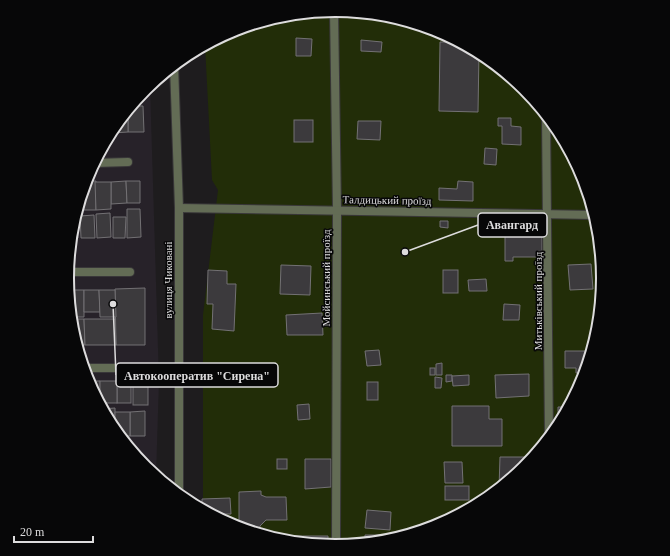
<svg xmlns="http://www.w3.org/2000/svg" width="670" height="556" font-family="'Times New Roman',serif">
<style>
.built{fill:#272229}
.green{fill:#222d08}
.building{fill:#3c3a3d;stroke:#737174}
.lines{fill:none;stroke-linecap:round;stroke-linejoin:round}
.lane-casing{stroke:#393739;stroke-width:10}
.street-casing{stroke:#393739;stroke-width:10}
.lane{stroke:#636c55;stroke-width:8}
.street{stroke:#636c55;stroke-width:8}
.labels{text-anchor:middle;stroke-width:3;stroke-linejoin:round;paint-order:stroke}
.street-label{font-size:11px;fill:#dddcdd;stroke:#070708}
.rim{fill:none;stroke:#dddcdd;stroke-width:2}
.leader{fill:none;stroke:#dddcdd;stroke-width:1.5}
.callout-dot{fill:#dddcdd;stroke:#070708;stroke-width:1.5}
.callout{fill:#070708;stroke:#dddcdd;stroke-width:1.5}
.callout-label{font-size:12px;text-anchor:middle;font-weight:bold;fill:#dddcdd}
</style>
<rect width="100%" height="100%" fill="#1e1c1e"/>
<polygon class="built" points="150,85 159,381 156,476 145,467 112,427 87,380 72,330 67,278 72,225 87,175 112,129"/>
<path class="green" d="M335 10C353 12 372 12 389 16 422 23 456 36 484 55 506 70 525 89 541 109 662 257 594 478 411 534 353 551 290 548 233 526 223 522 213 515 203 510V315L218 190 212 180 205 45 233 30 283 15Z"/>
<g class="building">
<polygon points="296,38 312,39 311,56 296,56"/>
<polygon points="361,40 382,42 381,52 361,51"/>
<polygon points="440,42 460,42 479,52 478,112 439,111"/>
<polygon points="141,94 141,103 134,103"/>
<polygon points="131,106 143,106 144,132 128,132 128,110"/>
<polygon points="128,110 128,132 112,133 112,129"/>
<polygon points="498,118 511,118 511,126 521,127 521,145 502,144 502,126 498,126"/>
<rect x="294" y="120" width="19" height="22"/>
<polygon points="358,121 381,121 380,140 357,139"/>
<polygon points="485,148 497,149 496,165 484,164"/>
<polygon points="86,181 96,181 96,210 79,210 79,204"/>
<polygon points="126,181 127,203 111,204 111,182"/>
<polygon points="126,181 140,181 140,203 127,203"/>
<polygon points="458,181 473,182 473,201 439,200 439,188 457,189"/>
<polygon points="95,182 111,182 111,209 96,210"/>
<polygon points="127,209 140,209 141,237 127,238"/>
<polygon points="110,213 111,237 97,238 96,214"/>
<polygon points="94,215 95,238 81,238 80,216"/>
<polygon points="75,216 77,216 78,238 71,239"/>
<polygon points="113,217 126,217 125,238 113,238"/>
<polygon points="440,221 448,221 448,228 440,227"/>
<polygon points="505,228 528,228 528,234 542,234 542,257 513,257 513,261 505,261"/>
<polygon points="591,264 593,289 570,290 568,265"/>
<polygon points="281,265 311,266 310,295 280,294"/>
<polygon points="208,270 227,271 227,284 236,284 234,331 212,329 213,304 207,304"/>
<rect x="443" y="270" width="15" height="23"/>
<polygon points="486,279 487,291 469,291 468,280"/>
<polygon points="145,288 145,345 116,345 115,289"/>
<polygon points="69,290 84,290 84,317 71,317"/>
<polygon points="84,290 99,290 100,312 84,312"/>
<polygon points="99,290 115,290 116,317 100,317"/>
<polygon points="504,304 520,305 519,320 503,320"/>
<polygon points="322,313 323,335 287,335 286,315"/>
<polygon points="71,319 84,319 85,345 77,345"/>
<polygon points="84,319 115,319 116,345 85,345"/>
<polygon points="379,350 381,365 367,366 365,351"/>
<polygon points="565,351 589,351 589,360 585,373 576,373 576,368 565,368"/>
<polygon points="442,363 442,375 436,375 436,364"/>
<rect x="430" y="368" width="5" height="7"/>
<polygon points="529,374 529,396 496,398 495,375"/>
<polygon points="446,375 452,375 452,381 446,382"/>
<polygon points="469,375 469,385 453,386 452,376"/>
<polygon points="435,377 442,378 441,388 435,388"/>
<rect x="117" y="379" width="14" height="24"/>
<rect x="133" y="379" width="15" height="26"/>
<polygon points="88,381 100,381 101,405"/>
<rect x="100" y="381" width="17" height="22"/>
<rect x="367" y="382" width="11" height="18"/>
<polygon points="309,404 310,419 298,420 297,405"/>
<polygon points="452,406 489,406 489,419 502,419 502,446 452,446"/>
<polygon points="558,407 568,407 561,421 558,421"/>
<polygon points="115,408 115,431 102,409"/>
<polygon points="145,411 145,436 130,436 130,412"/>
<polygon points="115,412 130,412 130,436 120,436 115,431"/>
<polygon points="500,457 527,457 527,465 499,488"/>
<rect x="277" y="459" width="10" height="10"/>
<polygon points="305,459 331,459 331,487 305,489"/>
<polygon points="444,462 462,462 463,483 445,483"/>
<rect x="445" y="486" width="24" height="14"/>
<polygon points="261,491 261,495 266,497 286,497 287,520 266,520 260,526 259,532 239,528 239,492"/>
<polygon points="230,498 231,514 212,514 202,510 202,499"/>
<polygon points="367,510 391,512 390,530 365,528"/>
<polygon points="365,535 382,535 383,541 365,543"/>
<polygon points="283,536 303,536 302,543 283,541"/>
<polygon points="303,536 328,536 328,545 302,543"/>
</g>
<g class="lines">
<g class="lane-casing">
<g id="lane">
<polyline points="334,10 337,210 336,546"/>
<polyline points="546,115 549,438"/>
<polyline points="94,163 128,162"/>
<polyline points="179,208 595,215"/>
<polyline points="68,272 130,272"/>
<polyline points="84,368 128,368"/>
</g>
</g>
<g class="street-casing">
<polyline id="street" points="174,65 179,208 179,495"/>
</g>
<use href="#lane" class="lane"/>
<use href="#street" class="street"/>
</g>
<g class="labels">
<g class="street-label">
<text transform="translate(387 200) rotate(1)" y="4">Талдицький проїзд</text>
<text transform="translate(326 278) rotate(-90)" y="4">Мойсинський проїзд</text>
<text transform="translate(168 280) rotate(-90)" y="4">вулиця Чиковані</text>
<text transform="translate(538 301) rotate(-90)" y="4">Митьківський проїзд</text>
</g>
</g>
<path d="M0 0H670V556H0ZM74 278a261 261 0 1 1 522 0a261 261 0 1 1-522 0Z" fill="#070708" fill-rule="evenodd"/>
<path class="rim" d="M74 278a261 261 0 1 1 522 0a261 261 0 1 1-522 0Z"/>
<path class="leader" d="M405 252L478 225M113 304L116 375"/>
<g class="callout-dot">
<circle cx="405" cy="252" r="4"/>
<circle cx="113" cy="304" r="4"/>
</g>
<g class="callout">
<rect x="478" y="213" width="69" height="24" rx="4"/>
<rect x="116" y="363" width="162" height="24" rx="4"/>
</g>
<g class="callout-label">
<text x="512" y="229">Авангард</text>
<text x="197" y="380">Автокооператив "Сирена"</text>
</g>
<path d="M14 536v6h79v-6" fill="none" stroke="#dddcdd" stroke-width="2"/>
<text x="20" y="536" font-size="12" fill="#dddcdd" stroke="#070708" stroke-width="3" paint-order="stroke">20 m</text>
</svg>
